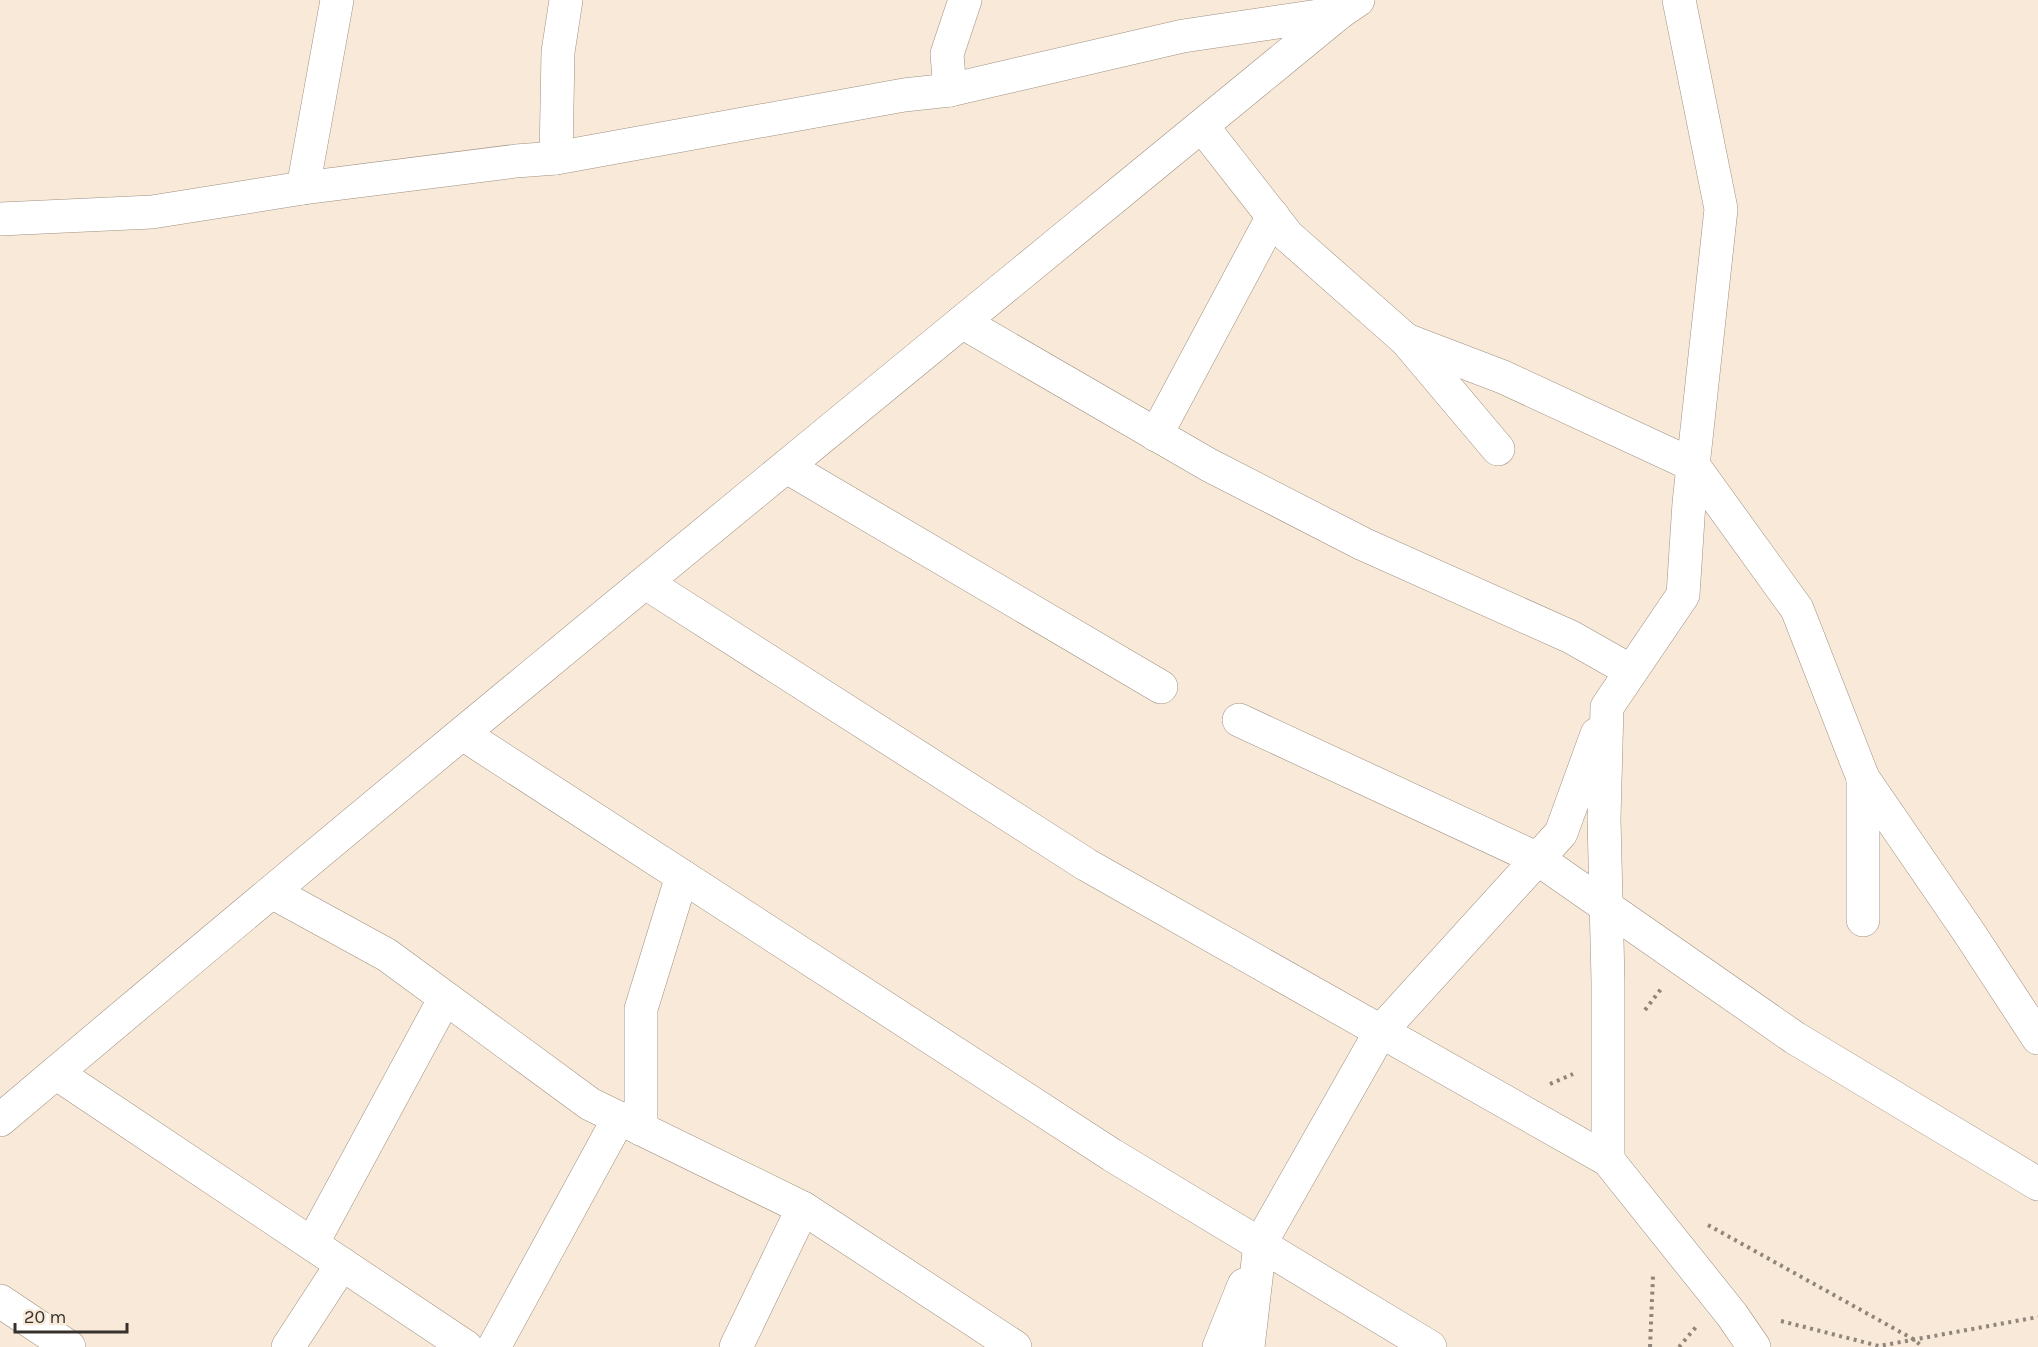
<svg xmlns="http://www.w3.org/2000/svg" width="2038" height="1347" font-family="Karla,sans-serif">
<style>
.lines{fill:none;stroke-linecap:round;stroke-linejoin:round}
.minor-casing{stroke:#9e9081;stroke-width:34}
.path{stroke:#8f857a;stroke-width:4;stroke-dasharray:3 4.5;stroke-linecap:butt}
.minor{stroke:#fff;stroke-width:33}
</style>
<rect width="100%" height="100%" fill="#f8e9d8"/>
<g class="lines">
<g class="minor-casing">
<g id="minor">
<polyline points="950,90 947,54 965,0"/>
<polyline points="1202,126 1288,236 1406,340 1498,449"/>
<polyline points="556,158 558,52 566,0"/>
<polyline points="303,188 337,0"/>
<polyline points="0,219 152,212 303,188 516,161 556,158 904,95 950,90 1183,36 1339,13"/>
<polyline points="962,322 1209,465 1363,544 1571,637 1631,671"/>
<polyline points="1406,340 1503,377 1693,465 1797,609 1863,778 1968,931 2038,1038"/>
<polyline points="1156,435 1273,216"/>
<polyline points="787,467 1161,687"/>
<polyline points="646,583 1087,865 1608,1160 1732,1315 1754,1347"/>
<polyline points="1239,720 1538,859 1795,1038 2038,1184"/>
<polyline points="463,734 1112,1155 1430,1347"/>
<polyline points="272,892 387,955 590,1104 803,1208 1015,1347"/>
<polyline points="1863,920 1863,778"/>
<polyline points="56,1073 466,1347"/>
<path d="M0 1120C442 746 892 380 1339 13L1358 0"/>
<polyline points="641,1129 641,1009 682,876"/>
<polyline points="1608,1160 1608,981 1604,819 1607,707 1683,595 1689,503 1721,209 1679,0"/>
<polyline points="312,1244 445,998"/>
<polyline points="0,1301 69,1347"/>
<polyline points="288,1347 342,1264"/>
<polyline points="494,1347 619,1118"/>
<polyline points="736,1347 803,1208"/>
<polyline points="1219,1347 1244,1285"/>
<polyline points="1248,1347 1260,1244 1381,1031 1561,833 1597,734"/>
</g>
</g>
<g class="path">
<polyline points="1645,1010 1661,989"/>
<polyline points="1550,1084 1573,1074"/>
<polyline points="1708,1225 1913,1339 1923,1347"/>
<polyline points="1781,1321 1879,1346 2038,1317"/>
<polyline points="1650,1347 1653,1276"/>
<polyline points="1679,1347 1696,1327"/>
</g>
<use href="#minor" class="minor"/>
</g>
<path d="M15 1323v9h112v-9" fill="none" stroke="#37312b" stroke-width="3"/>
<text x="24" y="1323" font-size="18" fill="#37312b" stroke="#f8e9d8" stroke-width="4.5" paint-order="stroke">20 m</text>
</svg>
